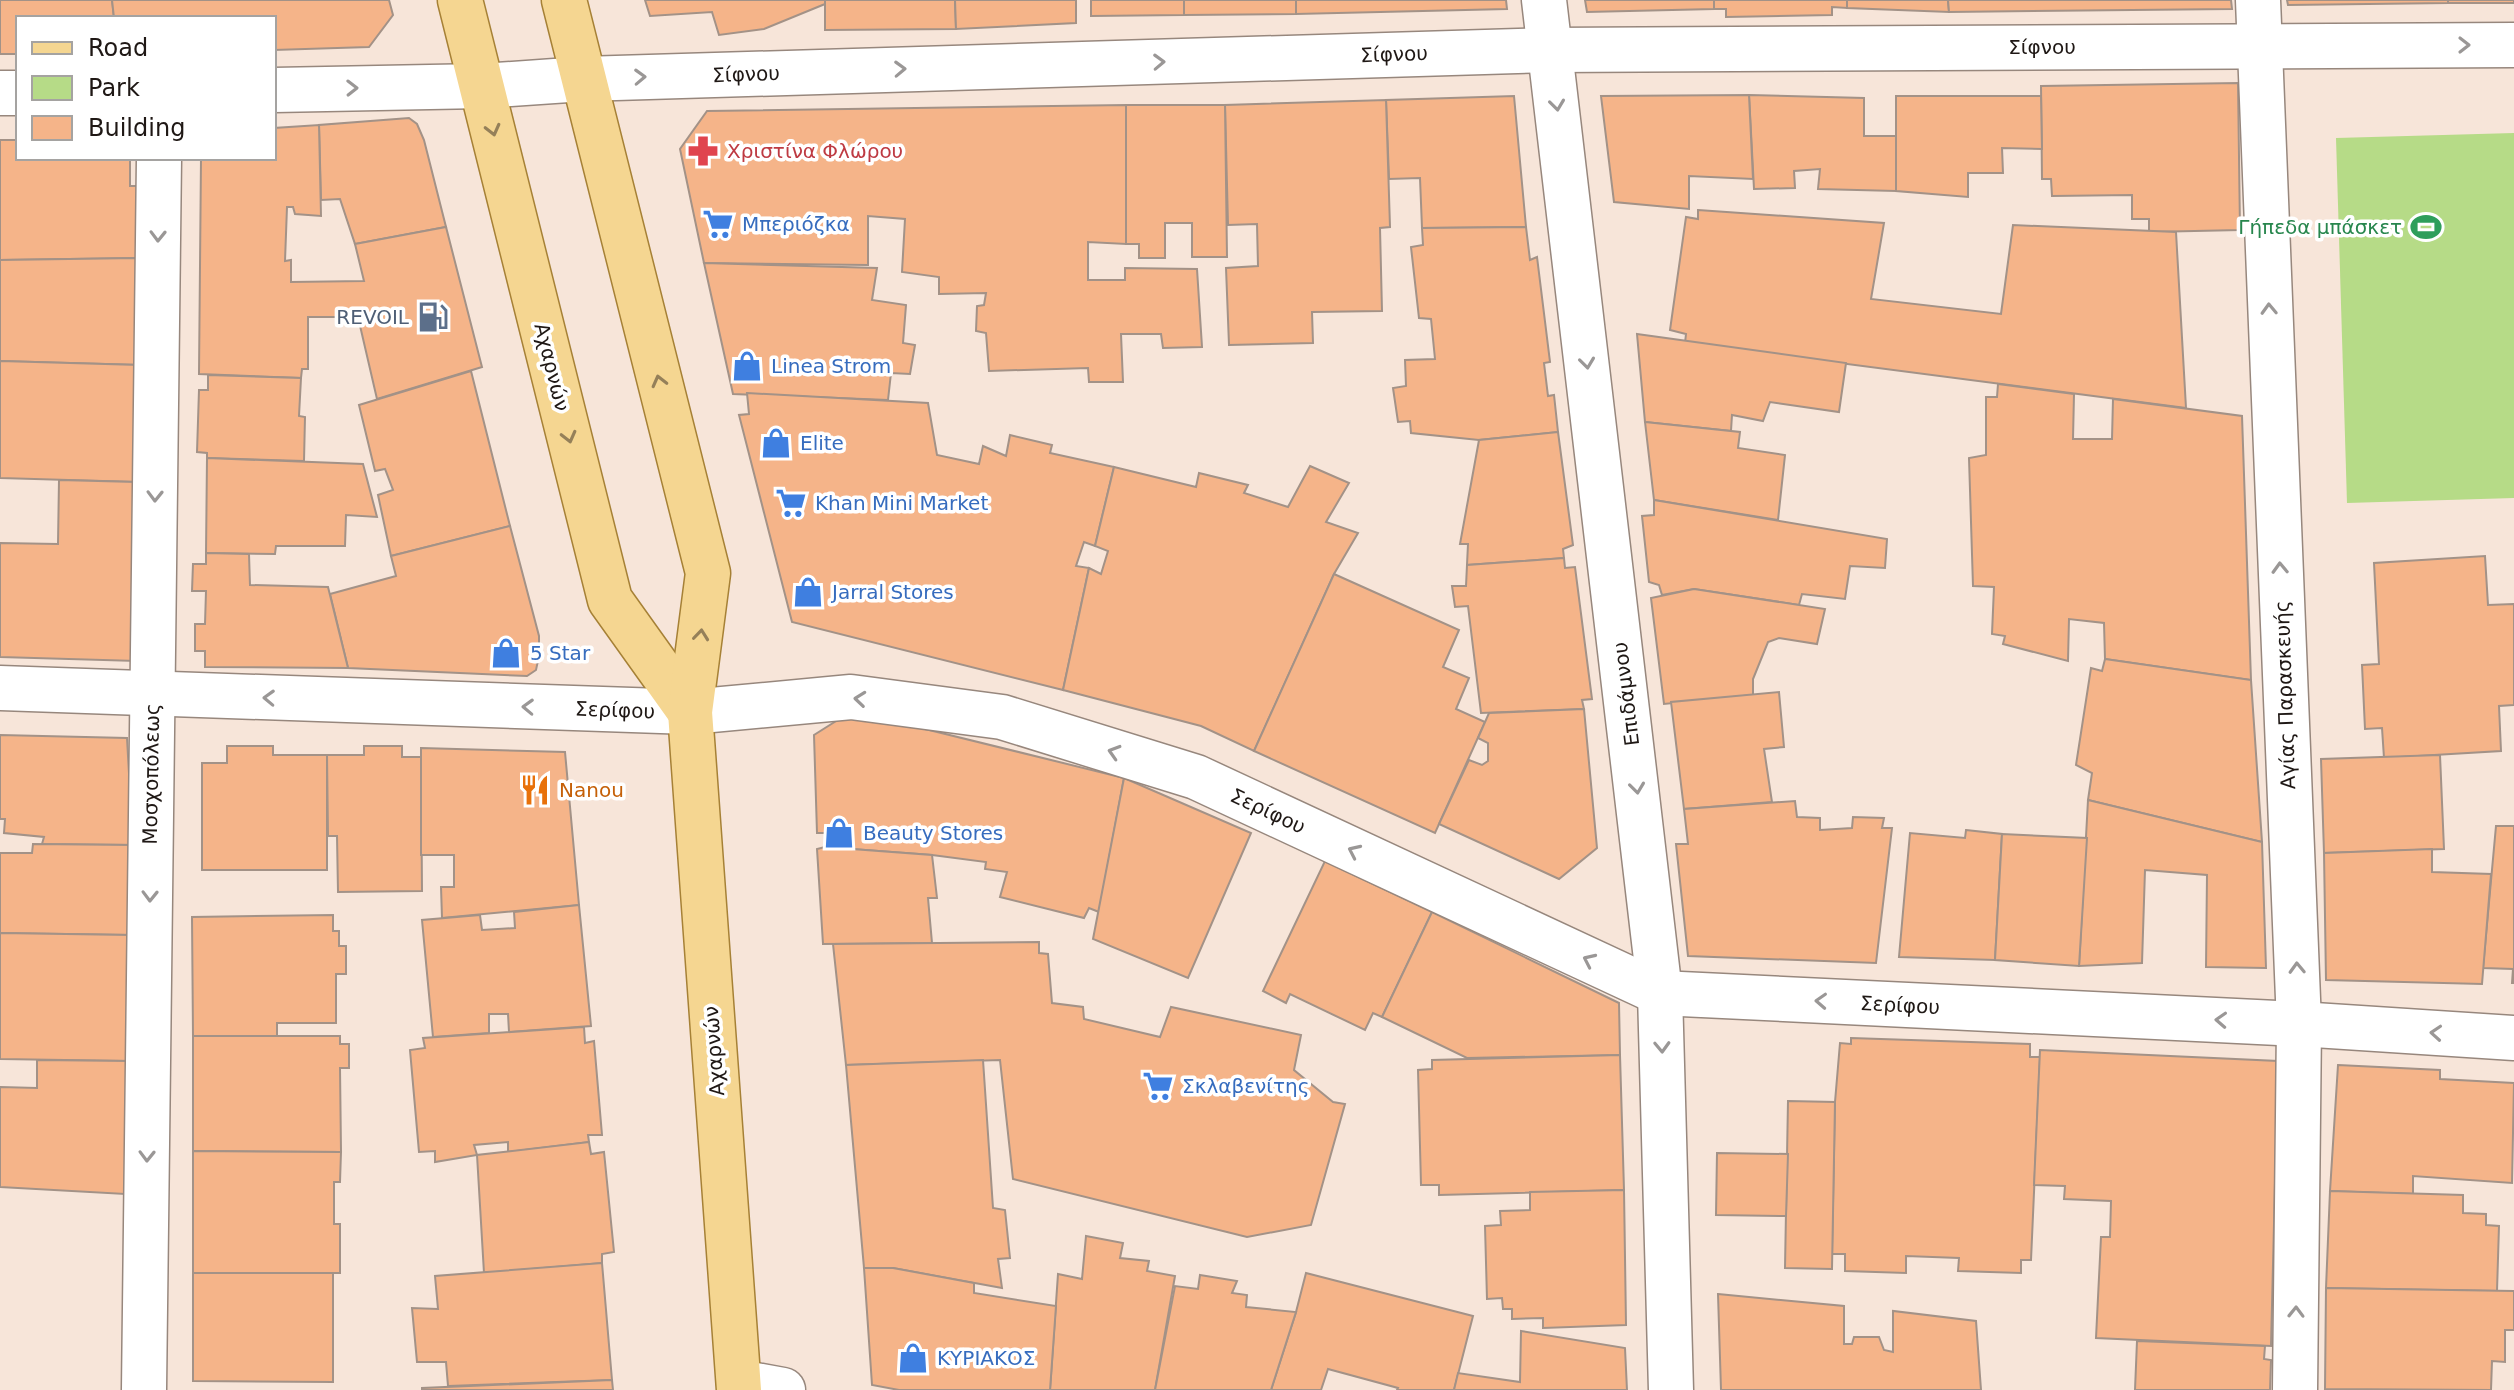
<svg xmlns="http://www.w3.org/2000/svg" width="2514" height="1390" font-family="'DejaVu Sans',sans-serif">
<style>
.green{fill:#b6db87}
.building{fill:#f5b489;stroke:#a39287;stroke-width:2}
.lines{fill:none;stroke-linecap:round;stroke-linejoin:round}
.minor-casing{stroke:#97877d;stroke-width:47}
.primary-casing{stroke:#a68136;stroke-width:47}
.minor{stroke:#fff;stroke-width:44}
.primary{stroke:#f5d691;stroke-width:44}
.oneway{stroke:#9a9796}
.oneway2{stroke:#958059}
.labels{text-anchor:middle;stroke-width:7;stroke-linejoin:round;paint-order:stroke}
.street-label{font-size:20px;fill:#1f1815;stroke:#fff}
.health-label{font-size:20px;fill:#be3a42;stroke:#fff;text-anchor:start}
.shop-label{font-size:20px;fill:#366cbe;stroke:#fff;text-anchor:start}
.leisure-label{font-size:20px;fill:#27864d;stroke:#fff;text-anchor:end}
.service-label{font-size:20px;fill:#4e5e75;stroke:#fff;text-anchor:end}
.food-label{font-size:20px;fill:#c56008;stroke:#fff;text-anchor:start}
</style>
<rect width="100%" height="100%" fill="#f7e5d9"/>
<polygon class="green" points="2514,133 2514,498 2347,503 2336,138"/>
<g class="building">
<polygon points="0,0 112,0 114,18 18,18 18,54 0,54"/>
<polygon points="112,0 389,0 393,15 369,47 274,50 274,18 114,18"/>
<polygon points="645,0 825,0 825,4 764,29 719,35 712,12 650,16"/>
<polygon points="825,0 955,0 956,29 825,30"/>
<polygon points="955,0 1076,0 1076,23 956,29"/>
<polygon points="1091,0 1184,0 1184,15 1091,16"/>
<polygon points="1184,0 1296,0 1296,14 1184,15"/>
<polygon points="1296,0 1506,0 1507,9 1296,14"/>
<polygon points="1585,0 1714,0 1714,9 1587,12"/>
<polygon points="1714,0 1847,0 1847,8 1832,7 1832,15 1726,17 1726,9 1714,9"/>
<polygon points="1847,0 1948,0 1949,12 1847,8"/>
<polygon points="1948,0 2231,0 2232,9 1949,12"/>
<polygon points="2287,0 2448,0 2448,3 2288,5"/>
<rect x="2448" y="0" width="66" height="3"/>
<polygon points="2238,83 2240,230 2149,232 2149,219 2132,219 2132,195 2052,196 2051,179 2042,179 2041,86"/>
<polygon points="1749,95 1864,98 1864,136 1896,136 1896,191 1818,189 1820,169 1794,171 1795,188 1754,189"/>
<polygon points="1749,95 1753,179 1689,176 1689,209 1614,202 1601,96"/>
<polygon points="1514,96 1526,227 1422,228 1420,178 1389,179 1386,100"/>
<polygon points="1896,96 2041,96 2042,149 2002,148 2003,173 1968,173 1968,197 1896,191"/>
<polygon points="1386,100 1390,227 1380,228 1382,311 1312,312 1313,343 1229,345 1226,268 1258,266 1257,224 1228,225 1225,105"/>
<polygon points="1126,105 1225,105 1227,257 1192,257 1192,223 1165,223 1165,258 1139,258 1139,244 1126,244"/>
<polygon points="1126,105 1126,244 1088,242 1088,280 1125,280 1125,268 1197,269 1202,347 1163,348 1161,334 1121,334 1123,382 1089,382 1088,368 989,371 986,333 976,331 977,306 984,305 986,293 939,294 939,277 902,272 905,219 868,216 868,265 704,263 680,149 707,111"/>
<polygon points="409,118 417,124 424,140 446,227 355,244 340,199 321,200 319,125"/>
<polygon points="319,125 321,216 295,214 293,207 287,207 285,261 291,260 291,282 364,281 355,244 446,227 482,367 377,399 358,317 308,317 308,369 302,369 301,378 199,374 201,158 274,158 274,128"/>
<polygon points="0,140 18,140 18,158 130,158 130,186 137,186 138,258 0,260"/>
<polygon points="1698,210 1884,223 1871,299 2001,314 2013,225 2176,232 2186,408 1685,343 1686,334 1670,330 1686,217 1698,219"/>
<polygon points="1526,227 1530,260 1537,257 1550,362 1544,363 1548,396 1554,395 1558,432 1479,440 1411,433 1410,421 1398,422 1393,388 1406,386 1405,360 1435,359 1431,319 1419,318 1411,247 1423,245 1422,228"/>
<polygon points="138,258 140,365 0,361 0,260"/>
<polygon points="704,263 877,268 872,300 906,305 903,343 915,345 910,374 891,373 888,400 733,394"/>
<polygon points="1637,334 1846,363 1839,412 1770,402 1763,421 1732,415 1731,431 1645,422"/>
<polygon points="0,361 140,365 137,482 0,478"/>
<polygon points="471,371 510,526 391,556 378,495 393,490 385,469 375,471 359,405"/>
<polygon points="208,375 301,378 299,416 305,417 304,461 207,458 207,453 197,452 199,390 208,390"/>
<polygon points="1998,384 2074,394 2073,439 2112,439 2113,399 2242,416 2251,680 2105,659 2104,623 2069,619 2068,661 2003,644 2005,636 1992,634 1994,587 1973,586 1969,458 1986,455 1986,397 1997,397"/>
<polygon points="747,393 928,403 937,455 979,464 983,446 1006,456 1010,435 1052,445 1050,453 1114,467 1095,546 1084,542 1076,566 1089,568 1063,690 792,622 739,415 749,414"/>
<polygon points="1645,422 1740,432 1738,448 1785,455 1778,520 1654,500"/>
<polygon points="1558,432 1573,545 1563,549 1564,558 1467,565 1468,544 1460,544 1479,440"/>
<polygon points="207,458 363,464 377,517 346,515 345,546 276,546 275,554 206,553"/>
<polygon points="1310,466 1349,483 1326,522 1358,533 1334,574 1254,751 1201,726 1063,690 1089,568 1101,574 1108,551 1095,546 1114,467 1196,487 1199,473 1248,485 1244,493 1288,507"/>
<polygon points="59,480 137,482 137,661 0,657 0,543 58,544"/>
<polygon points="1654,500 1887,539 1885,568 1850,566 1845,599 1802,594 1799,605 1694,589 1662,595 1659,585 1649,582 1642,516 1654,515"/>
<polygon points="510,526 539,636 539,656 536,670 527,676 348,668 330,594 396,576 391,556"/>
<polygon points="206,553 249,554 250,585 328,587 348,668 205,667 205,651 195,651 195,624 205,624 206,591 192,591 193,564 206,564"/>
<polygon points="2485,556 2488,605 2514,604 2514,705 2499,706 2501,751 2384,758 2382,728 2365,729 2362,665 2379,664 2374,563"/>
<polygon points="1564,558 1565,568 1575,567 1592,699 1582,700 1584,709 1481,713 1468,606 1455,607 1452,586 1466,586 1467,565"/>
<polygon points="1334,574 1459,630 1443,667 1469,678 1456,709 1485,722 1435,833 1254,751"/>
<polygon points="1694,589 1825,609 1817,644 1779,638 1768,642 1753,679 1753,695 1664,704 1651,598"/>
<polygon points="2105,659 2251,680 2262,842 2088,800 2092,773 2076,765 2091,668 2102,671"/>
<polygon points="1779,692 1784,747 1764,749 1772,802 1684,809 1671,702"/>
<polygon points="1584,709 1597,848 1559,879 1439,824 1469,760 1482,765 1488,761 1488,743 1478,738 1489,713"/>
<polygon points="852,711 1124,778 1099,912 1089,908 1084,918 1000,897 1007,872 985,869 986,862 932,855 825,847 825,833 817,833 814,735"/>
<polygon points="0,735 127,738 133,845 42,844 44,837 4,833 5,819 0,819"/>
<polygon points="227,746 273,746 273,755 327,755 327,870 202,870 202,763 227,763"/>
<polygon points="364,746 402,746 402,757 421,757 422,891 338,892 337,836 328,836 327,755 364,755"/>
<polygon points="421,748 565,752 579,905 442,918 441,887 454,887 454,855 421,855"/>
<polygon points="2440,755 2444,849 2324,853 2321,759"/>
<polygon points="1124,778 1251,833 1188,978 1093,939"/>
<polygon points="2088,800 2262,842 2266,968 2206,967 2207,875 2145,870 2142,963 2079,966"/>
<polygon points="1795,801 1797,817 1820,818 1820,830 1852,828 1853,817 1884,818 1882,828 1892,828 1876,963 1688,956 1676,844 1688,844 1684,809"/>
<polygon points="2496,826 2514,826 2514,983 2512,983 2513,969 2483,968"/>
<polygon points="1966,830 2002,834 1995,960 1899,957 1910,833 1965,838"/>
<polygon points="2002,834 2087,838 2079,966 1995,960"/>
<polygon points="33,844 133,845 131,935 0,933 0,853 32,853"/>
<polygon points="825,847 932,855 937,898 928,898 932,943 823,944 817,849"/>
<polygon points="2432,849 2432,872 2491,874 2482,984 2326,980 2324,853"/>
<polygon points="1325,861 1432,912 1382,1017 1373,1013 1365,1030 1290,994 1286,1003 1263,991"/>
<polygon points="579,905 591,1026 509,1032 508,1014 489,1014 489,1033 433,1037 422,920 480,915 482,930 515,928 514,912"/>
<polygon points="1432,912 1619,1003 1620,1055 1467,1058 1382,1017"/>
<polygon points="333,915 333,931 339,931 339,946 346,946 346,974 336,974 336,1023 277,1023 277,1036 193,1036 192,917"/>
<polygon points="0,933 131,935 129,1061 0,1059"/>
<polygon points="1039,942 1039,953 1048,954 1052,1003 1083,1007 1084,1019 1160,1037 1171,1007 1301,1035 1294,1070 1333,1102 1345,1104 1311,1225 1247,1237 1013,1179 1000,1060 846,1065 833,944"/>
<polygon points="584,1027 585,1043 594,1041 602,1135 588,1135 589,1142 508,1152 508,1142 474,1145 477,1155 435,1162 435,1151 419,1152 410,1050 425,1048 423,1038"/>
<polygon points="193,1036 340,1036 340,1044 349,1044 349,1068 340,1068 341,1152 193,1151"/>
<polygon points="1851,1038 2030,1044 2030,1057 2040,1057 2031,1260 2021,1260 2021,1273 1958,1271 1959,1258 1906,1256 1906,1273 1845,1271 1845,1254 1832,1254 1835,1102 1840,1043 1851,1044"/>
<polygon points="2040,1050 2278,1061 2271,1346 2096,1338 2101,1237 2110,1237 2111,1201 2064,1199 2065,1186 2034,1185"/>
<polygon points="1620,1055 1624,1190 1439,1195 1439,1185 1421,1185 1418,1070 1432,1069 1432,1060"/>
<polygon points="37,1060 129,1061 125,1194 0,1187 0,1087 37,1088"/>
<polygon points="983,1060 993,1208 1005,1210 1010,1258 998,1259 1002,1288 893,1268 864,1268 846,1065"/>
<polygon points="2338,1065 2440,1070 2440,1079 2514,1083 2512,1183 2413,1176 2413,1194 2330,1191"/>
<polygon points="1788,1101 1835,1102 1832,1269 1785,1268"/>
<polygon points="589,1142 591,1154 604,1152 614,1252 602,1254 602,1263 484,1273 477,1155"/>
<polygon points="193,1151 341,1152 340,1182 334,1182 334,1224 340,1224 340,1273 193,1273"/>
<polygon points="1717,1153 1788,1154 1786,1216 1716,1215"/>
<polygon points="1624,1190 1626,1325 1543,1328 1543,1318 1512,1319 1512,1309 1503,1309 1502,1298 1487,1299 1485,1226 1501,1225 1500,1211 1530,1210 1530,1192"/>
<polygon points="2330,1191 2463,1195 2463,1213 2486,1214 2486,1225 2499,1226 2497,1291 2326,1288"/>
<polygon points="1086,1236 1123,1243 1120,1258 1149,1261 1147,1271 1175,1276 1155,1390 1050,1390 1058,1274 1082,1279"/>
<polygon points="602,1263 612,1380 448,1386 446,1362 417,1362 412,1308 438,1309 435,1276"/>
<polygon points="864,1268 893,1268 974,1283 974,1293 1056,1306 1050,1390 899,1390 872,1385"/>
<polygon points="193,1273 333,1273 333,1382 193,1381"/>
<polygon points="1306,1273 1473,1316 1454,1390 1397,1390 1398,1388 1328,1369 1321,1390 1271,1390 1296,1312"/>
<polygon points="1200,1275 1237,1281 1232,1293 1247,1295 1246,1307 1296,1312 1271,1390 1155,1390 1175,1286 1198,1289"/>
<polygon points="2326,1288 2514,1291 2514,1330 2505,1330 2505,1362 2492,1361 2491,1390 2325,1389"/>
<polygon points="1718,1294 1844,1306 1844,1344 1852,1344 1854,1337 1879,1337 1884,1350 1893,1352 1893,1311 1976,1321 1981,1390 1721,1390"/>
<polygon points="1521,1331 1625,1348 1627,1390 1454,1390 1458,1373 1520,1382"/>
<polygon points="2137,1341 2265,1346 2264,1359 2271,1360 2270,1390 2135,1390"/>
<polygon points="612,1380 613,1390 422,1390 422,1388"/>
</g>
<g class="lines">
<g class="minor-casing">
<g id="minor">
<polyline points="1544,0 1660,993 1671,1390"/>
<polyline points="2258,0 2299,1024 2295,1390"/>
<polyline points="274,90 482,86 583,79 1551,50 2514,45"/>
<polyline points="0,93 18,93"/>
<polyline points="0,688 690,712 851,697 1002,717 1196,777 1660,993 2299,1024 2514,1038"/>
<polyline points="739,1382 783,1390"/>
<polyline points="144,1390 159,158"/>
</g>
</g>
<g class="primary-casing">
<g id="primary">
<polyline points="460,0 610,600 690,712"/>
<polyline points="564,0 708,573 690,712 739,1390"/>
</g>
</g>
<use href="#minor" class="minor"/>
<use href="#primary" class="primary"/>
</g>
<defs><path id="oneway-chevron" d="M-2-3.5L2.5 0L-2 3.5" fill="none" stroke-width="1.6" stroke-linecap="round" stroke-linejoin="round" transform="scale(2)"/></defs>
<g class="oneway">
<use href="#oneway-chevron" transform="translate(2464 45)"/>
<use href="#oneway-chevron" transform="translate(1159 62) rotate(-2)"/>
<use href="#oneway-chevron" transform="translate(900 69) rotate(-2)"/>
<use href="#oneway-chevron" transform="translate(640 77) rotate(-2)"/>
<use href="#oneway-chevron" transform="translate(352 88) rotate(-1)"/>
<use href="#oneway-chevron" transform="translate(1557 105) rotate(83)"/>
<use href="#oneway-chevron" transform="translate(158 236) rotate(91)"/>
<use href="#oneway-chevron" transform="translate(2269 309) rotate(-92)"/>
<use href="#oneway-chevron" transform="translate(1587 363) rotate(83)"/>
<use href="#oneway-chevron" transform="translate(155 496) rotate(91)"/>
<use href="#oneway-chevron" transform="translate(2280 568) rotate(-92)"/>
<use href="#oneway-chevron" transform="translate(269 698) rotate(-178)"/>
<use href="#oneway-chevron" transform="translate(860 699) rotate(-174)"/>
<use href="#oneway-chevron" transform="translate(528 707) rotate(-178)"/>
<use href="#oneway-chevron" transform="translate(1114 752) rotate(-163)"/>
<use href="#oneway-chevron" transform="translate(1637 788) rotate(83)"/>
<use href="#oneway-chevron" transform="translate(1354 851) rotate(-155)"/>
<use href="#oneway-chevron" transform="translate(150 896) rotate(91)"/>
<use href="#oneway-chevron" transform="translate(1589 960) rotate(-155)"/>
<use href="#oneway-chevron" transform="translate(2297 968) rotate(-92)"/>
<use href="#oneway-chevron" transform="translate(1821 1001) rotate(-177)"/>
<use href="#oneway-chevron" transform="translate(2221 1020) rotate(-177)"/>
<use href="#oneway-chevron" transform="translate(2436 1033) rotate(-176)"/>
<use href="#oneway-chevron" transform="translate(1662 1047) rotate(88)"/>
<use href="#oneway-chevron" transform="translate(147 1156) rotate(91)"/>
<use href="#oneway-chevron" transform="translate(2296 1312) rotate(-89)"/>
</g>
<g class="oneway2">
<use href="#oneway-chevron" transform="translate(493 130) rotate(76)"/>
<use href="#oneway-chevron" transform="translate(659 381) rotate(-104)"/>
<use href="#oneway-chevron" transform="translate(569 437) rotate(76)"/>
<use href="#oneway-chevron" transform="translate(701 635) rotate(-84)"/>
</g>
<defs>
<g id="pharmacy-bare" transform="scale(2.4)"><path d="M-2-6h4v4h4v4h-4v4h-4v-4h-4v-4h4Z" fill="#e0444e" stroke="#fff" stroke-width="2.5" paint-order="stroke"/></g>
<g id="supermarket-bare" transform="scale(2.4)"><path d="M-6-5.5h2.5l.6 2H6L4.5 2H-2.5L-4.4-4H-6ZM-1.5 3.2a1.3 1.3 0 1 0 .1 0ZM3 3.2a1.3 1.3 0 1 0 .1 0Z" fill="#3f7fe0" stroke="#fff" stroke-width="2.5" paint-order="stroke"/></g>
<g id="stadium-bare" transform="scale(2.4)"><path d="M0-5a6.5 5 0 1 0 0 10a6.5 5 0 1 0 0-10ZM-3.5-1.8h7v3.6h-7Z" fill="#2e9e5b" stroke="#fff" stroke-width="2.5" paint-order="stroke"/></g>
<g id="fuel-bare" transform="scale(2.4)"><path d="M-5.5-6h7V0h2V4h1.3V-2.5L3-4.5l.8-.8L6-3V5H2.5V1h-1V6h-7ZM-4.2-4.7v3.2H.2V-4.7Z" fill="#5c6f8a" stroke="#fff" stroke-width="2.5" paint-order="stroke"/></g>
<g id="shop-bare" transform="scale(2.4)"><path d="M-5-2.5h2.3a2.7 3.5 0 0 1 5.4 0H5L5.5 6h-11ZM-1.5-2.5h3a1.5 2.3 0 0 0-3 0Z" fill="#3f7fe0" stroke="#fff" stroke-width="2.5" paint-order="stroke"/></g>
<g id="restaurant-bare" transform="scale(2.4)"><path d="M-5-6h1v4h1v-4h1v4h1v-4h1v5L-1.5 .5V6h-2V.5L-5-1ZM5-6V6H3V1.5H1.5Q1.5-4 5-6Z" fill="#e8710a" stroke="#fff" stroke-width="2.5" paint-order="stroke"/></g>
</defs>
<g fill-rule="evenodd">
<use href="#pharmacy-bare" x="703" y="151"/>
<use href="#supermarket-bare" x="718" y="224"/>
<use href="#stadium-bare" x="2426" y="227"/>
<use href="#fuel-bare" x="433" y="317"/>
<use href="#shop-bare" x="747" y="366"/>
<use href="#shop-bare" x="776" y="443"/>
<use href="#supermarket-bare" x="791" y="503"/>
<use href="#shop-bare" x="808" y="592"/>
<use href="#shop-bare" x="506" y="653"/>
<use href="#restaurant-bare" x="535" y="790"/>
<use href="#shop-bare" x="839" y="833"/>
<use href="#supermarket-bare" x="1158" y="1086"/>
<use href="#shop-bare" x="913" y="1358"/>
</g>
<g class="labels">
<g class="street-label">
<text x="2042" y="54">Σίφνου</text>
<text transform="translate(1394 54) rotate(-2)" y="7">Σίφνου</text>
<text transform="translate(746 74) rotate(-2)" y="7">Σίφνου</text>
<text transform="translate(552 367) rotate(76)" y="7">Αχαρνών</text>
<text transform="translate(1626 694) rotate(-97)" y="7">Επιδάμνου</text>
<text transform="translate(2285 695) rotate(-92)" y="7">Αγίας Παρασκευής</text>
<text transform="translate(615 710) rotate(2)" y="7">Σερίφου</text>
<text transform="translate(151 774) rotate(-89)" y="7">Μοσχοπόλεως</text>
<text transform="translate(1268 811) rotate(25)" y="7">Σερίφου</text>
<text transform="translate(1900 1005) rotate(3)" y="7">Σερίφου</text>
<text transform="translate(714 1051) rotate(-94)" y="7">Αχαρνών</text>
</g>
<g class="health-label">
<text x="727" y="158">Χριστίνα Φλώρου</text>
</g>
<g class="shop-label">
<text x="742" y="231">Μπεριόζκα</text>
<text x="771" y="373">Linea Strom</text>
<text x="800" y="450">Elite</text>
<text x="815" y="510">Khan Mini Market</text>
<text x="832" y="599">Jarral Stores</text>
<text x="530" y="660">5 Star</text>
<text x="863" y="840">Beauty Stores</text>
<text x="1182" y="1093">Σκλαβενίτης</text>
<text x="937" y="1365">ΚΥΡΙΑΚΟΣ</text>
</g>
<g class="leisure-label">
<text x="2402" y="234">Γήπεδα μπάσκετ</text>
</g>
<g class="service-label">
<text x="409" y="324">REVOIL</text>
</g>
<g class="food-label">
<text x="559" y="797">Nanou</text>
</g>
</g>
<rect x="16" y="16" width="260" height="144" fill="#ffffff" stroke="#a5a3a1" stroke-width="2"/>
<rect x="32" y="42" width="40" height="12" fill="#f5d691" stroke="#a5a3a1" stroke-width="2"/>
<text x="88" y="56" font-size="24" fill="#1f1815">Road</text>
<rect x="32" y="76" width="40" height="24" fill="#b6db87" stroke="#a5a3a1" stroke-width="2"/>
<text x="88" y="96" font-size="24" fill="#1f1815">Park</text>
<rect x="32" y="116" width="40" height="24" fill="#f5b489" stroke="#a5a3a1" stroke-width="2"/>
<text x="88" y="136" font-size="24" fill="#1f1815">Building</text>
</svg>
